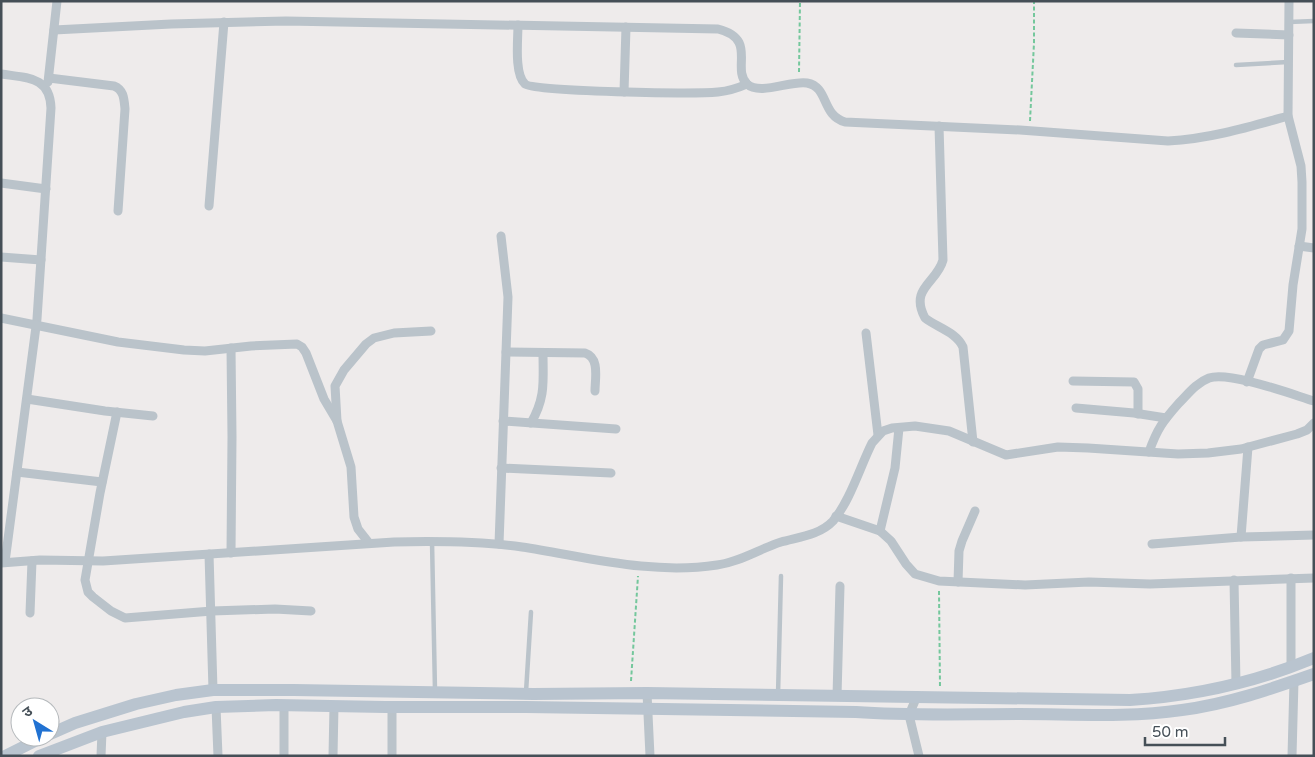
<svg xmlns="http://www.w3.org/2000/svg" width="1315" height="757" font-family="'Varela Round','Noto Sans Devanagari',sans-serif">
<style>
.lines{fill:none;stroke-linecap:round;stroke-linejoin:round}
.path{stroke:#74c79c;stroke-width:2;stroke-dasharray:4 2.5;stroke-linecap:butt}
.lane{stroke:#bac3ca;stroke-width:4.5}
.street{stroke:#bac3ca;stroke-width:9}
.secondary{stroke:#b9c4cf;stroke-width:12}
</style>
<rect width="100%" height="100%" fill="#eeebeb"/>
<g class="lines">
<g class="path">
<polyline points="799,72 800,1"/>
<polyline points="1030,121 1034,43 1034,1"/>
<polyline points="939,591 940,687"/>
<polyline points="631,681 638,576"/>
</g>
<g class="lane">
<polyline points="1289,22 1314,21"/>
<polyline points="1236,65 1288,62"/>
<polyline points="432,541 435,691"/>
<polyline points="526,692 531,612"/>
<polyline points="778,695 781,576"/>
</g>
<g class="street">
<path d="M518 25C518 39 514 74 525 84 534 92 696 94 718 92 728 91 738 88 747 84"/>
<path d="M54 30 171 24 286 21 718 29C758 39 731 68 747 84 760 96 791 80 807 83 829 87 821 115 845 122L1020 130 1168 141C1209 139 1249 127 1288 116"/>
<polyline points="1236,33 1289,35"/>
<path d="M1 74C27 78 50 76 51 108L37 319 5 562"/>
<path d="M49 78 114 86C124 90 124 99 125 109L118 211"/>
<polyline points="48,82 57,1"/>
<polyline points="624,92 626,27"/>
<path d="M939 126 943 260C937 283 909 288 925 318 938 328 956 332 963 347L973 442"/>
<polyline points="1,183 46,189"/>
<polyline points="209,206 224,22"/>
<polyline points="1299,246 1314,248"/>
<polyline points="1,257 41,260"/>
<polyline points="1,318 118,342 184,350 205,351 251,346 297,344 302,347 306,353 324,399 337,421"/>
<polyline points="866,333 878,435"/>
<path d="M506 352 585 353C600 358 595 378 595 391"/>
<polyline points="1073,381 1134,382 1138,389 1138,414"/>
<polyline points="1247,382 1259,349 1263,345 1283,340 1289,331 1293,285 1302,229 1302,182 1301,166 1288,116 1289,1"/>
<polyline points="27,399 105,411 153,416"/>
<polyline points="1076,408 1134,413 1166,418"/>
<polyline points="117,412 100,493 85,580 88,592 93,597 111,611 125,618 212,611 275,609 311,611"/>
<polyline points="503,421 616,429"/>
<path d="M531 423C546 397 543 381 543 353"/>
<path d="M1149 452C1157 429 1163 421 1179 403 1188 394 1196 383 1209 378 1229 371 1291 394 1314 401"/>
<polyline points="501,468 611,473"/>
<polyline points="17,472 102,482"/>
<polyline points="836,516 880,531 891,541 906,564 915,574 939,581 1025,585 1089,582 1150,584 1314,578"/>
<polyline points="880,531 895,468 899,428"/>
<polyline points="1241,537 1248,447"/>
<polyline points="369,543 358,529 354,517 351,467 337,421 335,386 344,370 366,344 374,338 394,333 431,331"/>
<polyline points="499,544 508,297 501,236"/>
<polyline points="1152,544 1241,537 1314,535"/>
<polyline points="231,553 232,437 231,348"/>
<polyline points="209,554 213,690"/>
<path d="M1 563 40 560 103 561 394 542C437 541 480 541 522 547 587 557 651 575 717 565 740 562 759 549 781 542 799 537 820 535 833 521 850 501 860 467 872 443L883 431 892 428 915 426 949 431 1006 455 1058 447 1088 448 1178 454 1208 453 1241 449 1297 434 1307 430 1314 423"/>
<polyline points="1234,580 1236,684"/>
<polyline points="958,582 959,551 962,541 975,511"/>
<polyline points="30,613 32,561"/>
<polyline points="1291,667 1291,578"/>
<polyline points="647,693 650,756"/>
<polyline points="837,696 840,586"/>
<polyline points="917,696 909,715 919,756"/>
<polyline points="216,707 218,756"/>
<polyline points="101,756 102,732"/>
<polyline points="284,756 284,705"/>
<polyline points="333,756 334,706"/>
<polyline points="392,756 392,707"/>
<polyline points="1292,756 1294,681"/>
</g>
<g class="secondary">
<path d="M50 734 75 723 136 704 176 695 213 690H294L533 694 647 693 1130 700C1194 696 1254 683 1314 658"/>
<polyline points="5,756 43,737"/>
<path d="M39 756 102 732 184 712 216 707 276 705 385 707H526L856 712C910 716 965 714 1019 714 1073 714 1128 718 1182 710 1228 704 1271 689 1314 674"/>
</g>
</g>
<rect width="1315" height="757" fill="none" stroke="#454f57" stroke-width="5"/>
<g transform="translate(35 722) rotate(323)"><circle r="24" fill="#ffffff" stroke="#b5b9bc"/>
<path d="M0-4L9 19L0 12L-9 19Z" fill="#2172d2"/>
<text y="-8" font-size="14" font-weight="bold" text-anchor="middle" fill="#454f57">उ</text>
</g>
<path d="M1145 737v8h80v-8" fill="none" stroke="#454f57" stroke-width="2.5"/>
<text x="1152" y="737" font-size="15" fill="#454f57" stroke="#ffffff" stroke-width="4" paint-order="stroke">50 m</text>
</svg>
